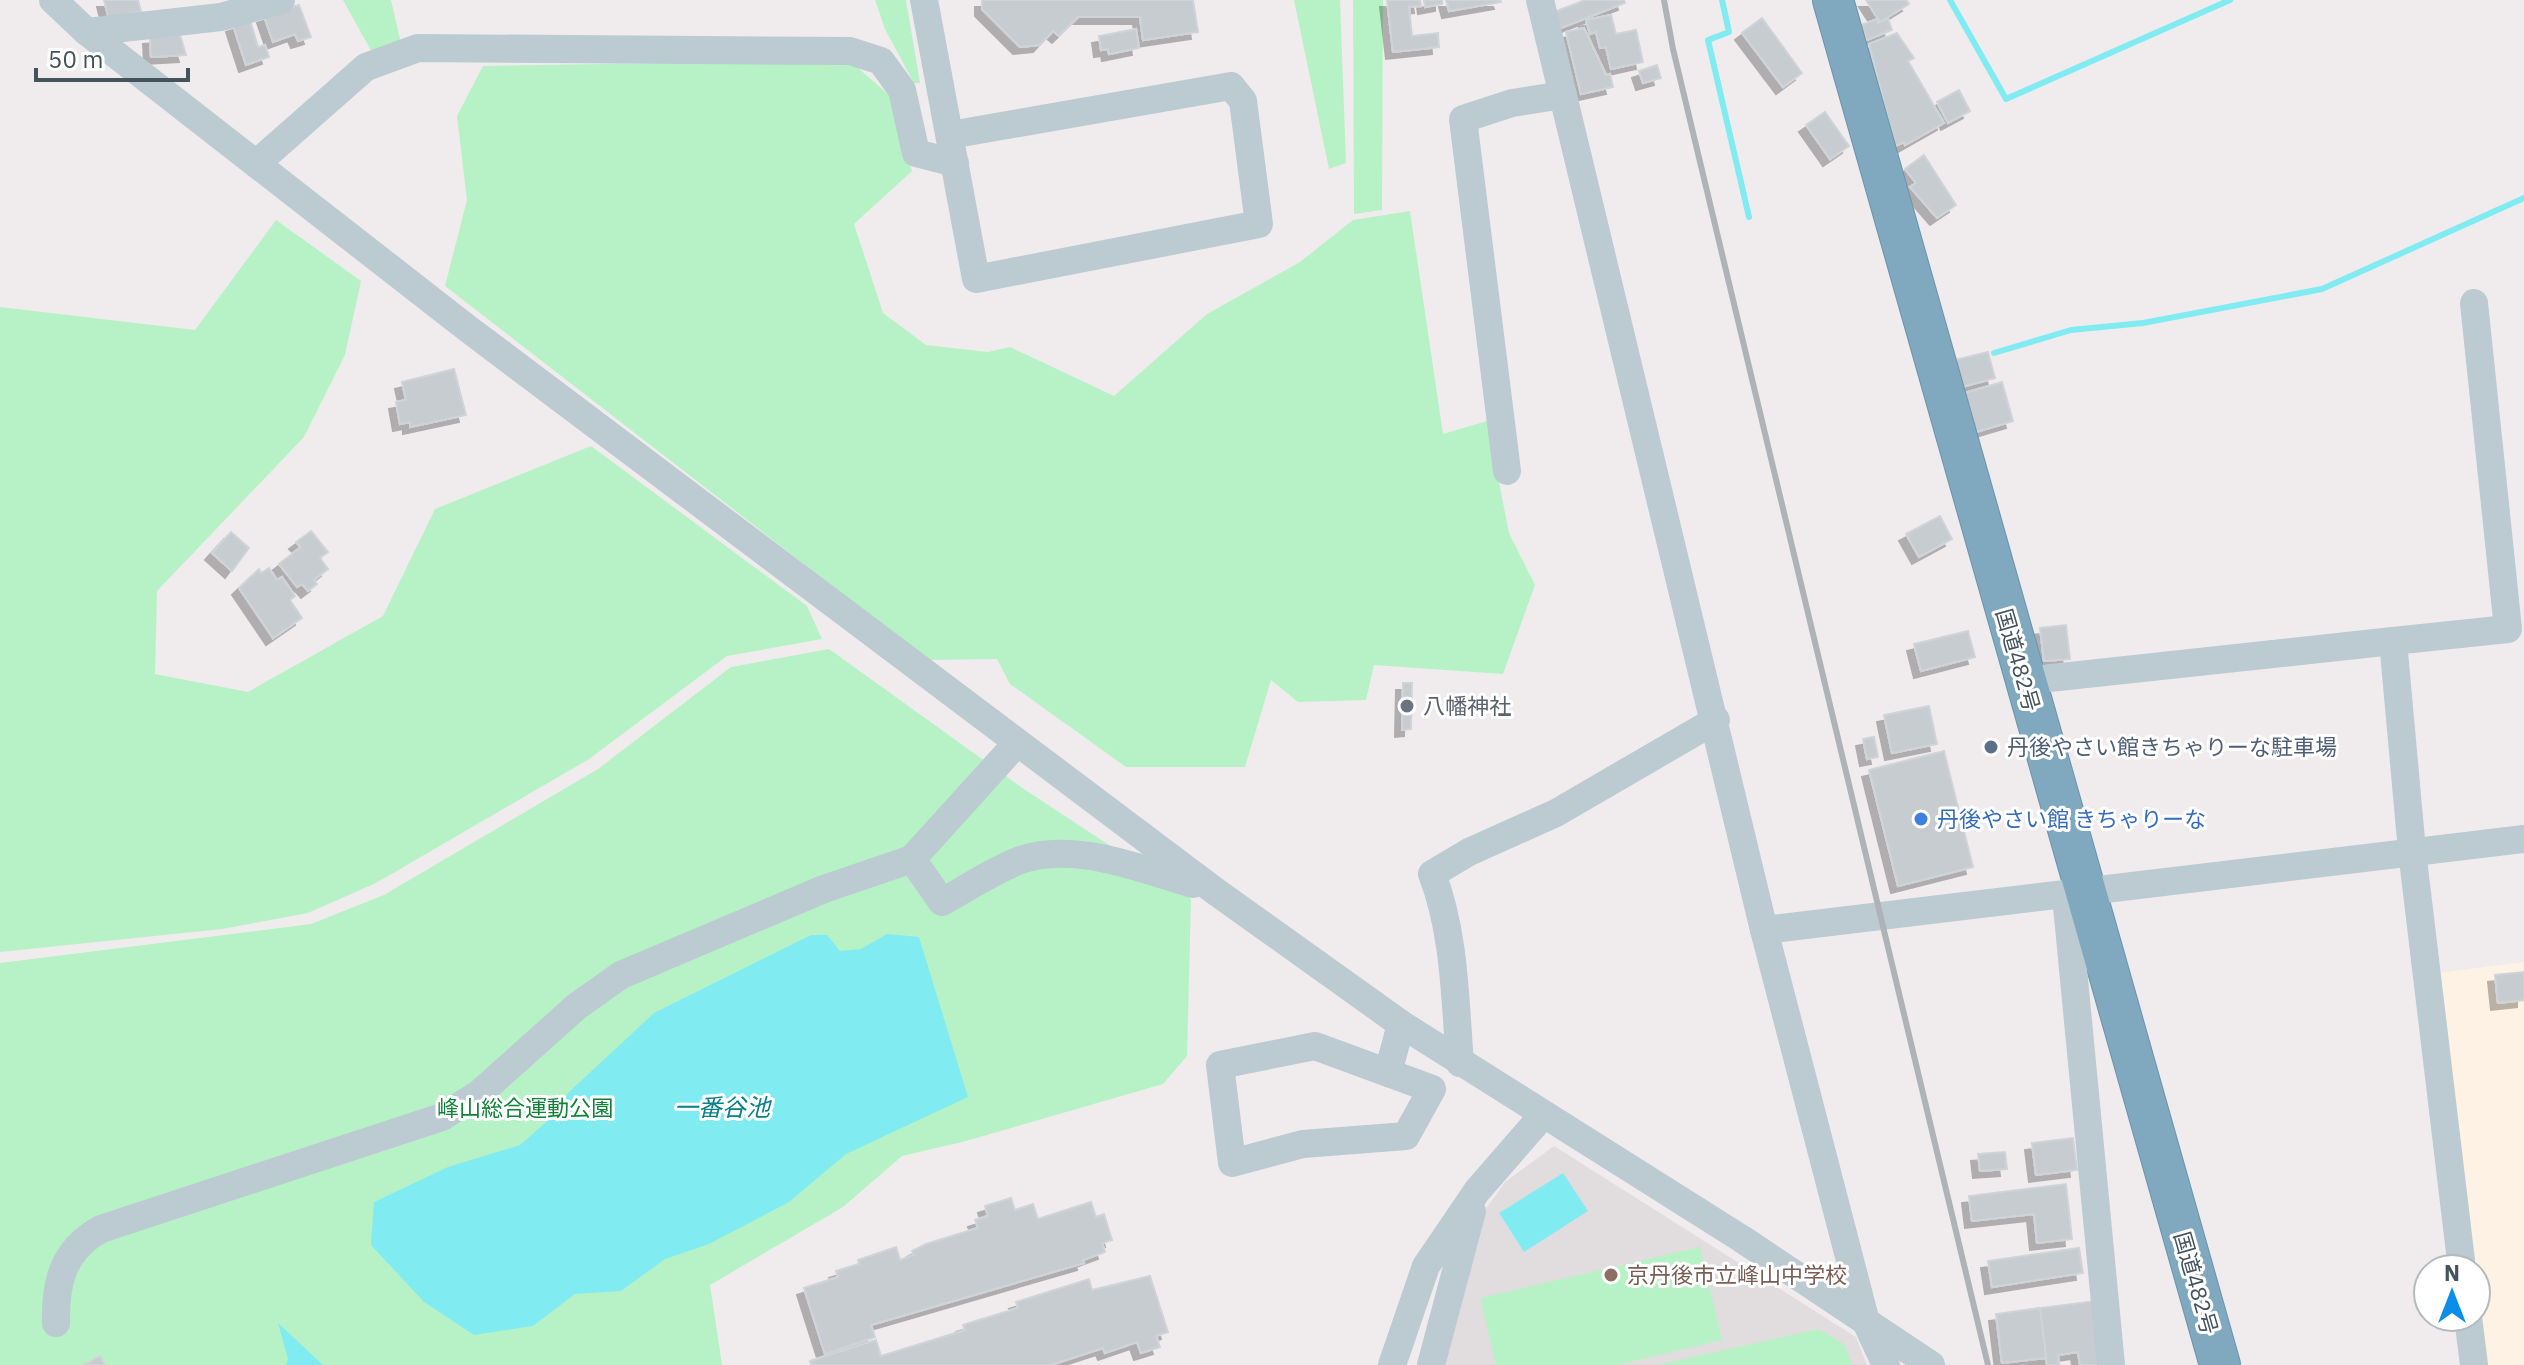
<svg xmlns="http://www.w3.org/2000/svg" width="2524" height="1365" font-family="'IBM Plex Sans','Noto Sans JP',sans-serif">
<style>
.commercial{fill:#fdf2e3}
.education{fill:#e1dddf}
.green{fill:#b6f2c5}
.water{fill:#80ecf2}
.lines{fill:none;stroke-linecap:round;stroke-linejoin:round}
.stream{stroke:#80ecf2;stroke-width:6}
.building{fill:#c6ccd0;stroke:#d0d4d9;stroke-width:2;filter:url(#shadow)}
.highway-casing{stroke:#6b94ac;stroke-width:42}
.minor{stroke:#bccad1;stroke-width:28}
.highway{stroke:#80a9c0;stroke-width:40}
.rail{stroke:#aeb3b8;stroke-width:6}
.worship-dot{fill:#6b7280;stroke:#fff;stroke-width:3}
.service-dot{fill:#5c6f8a;stroke:#fff;stroke-width:3}
.shop-dot{fill:#3f7fe0;stroke:#fff;stroke-width:3}
.education-dot{fill:#8d6e63;stroke:#fff;stroke-width:3}
.labels{text-anchor:middle;stroke-width:6;stroke-linejoin:round;paint-order:stroke}
.street-label{font-size:22px;fill:#44545c;stroke:#fff}
.worship-label{font-size:22px;fill:#5b616d;stroke:#fff;text-anchor:start}
.service-label{font-size:22px;fill:#4e5e75;stroke:#fff;text-anchor:start}
.shop-label{font-size:22px;fill:#366cbe;stroke:#fff;text-anchor:start}
.park-label{font-size:22px;fill:#0f8238;stroke:#fff}
.education-label{font-size:22px;fill:#785e54;stroke:#fff;text-anchor:start}
.water-label{font-size:24px;font-style:italic;fill:#058189;stroke:#fff}
</style>
<defs>
<filter id="shadow"><feDropShadow dx="-7" dy="7" stdDeviation="0" flood-color="#0004"/></filter>
</defs>
<rect width="100%" height="100%" fill="#f0eced"/>
<polygon class="commercial" points="2524,962 2524,1365 2485,1365 2438,973"/>
<polygon class="education" points="1554,1146 1856,1337 1867,1365 1442,1365 1483,1213 1505,1182"/>
<g class="green">
<polygon points="343,0 391,0 402,48 374,56"/>
<polygon points="875,0 906,0 920,83 914,83 885,29"/>
<polygon points="1294,0 1340,0 1346,163 1329,169"/>
<polygon points="1353,0 1383,0 1382,210 1354,214"/>
<polygon points="849,60 889,95 912,171 854,224 883,313 926,345 988,352 1010,347 1114,396 1207,314 1300,262 1353,220 1410,211 1443,434 1487,421 1509,533 1535,585 1503,674 1374,665 1366,700 1298,702 1271,680 1245,767 1126,767 1010,684 997,659 928,660 445,286 467,200 457,116 483,66"/>
<polygon points="276,220 361,281 345,355 304,437 157,591 155,674 248,692 383,616 435,509 591,446 807,606 822,639 727,656 589,759 376,883 308,913 222,929 0,952 0,307 195,330"/>
<polygon points="829,649 1021,787 1191,899 1187,1056 1163,1084 966,1141 902,1156 843,1207 710,1285 722,1365 0,1365 0,963 311,924 384,895 598,769 731,667"/>
<polygon points="1700,1247 1722,1340 1617,1365 1496,1365 1480,1298"/>
<polygon points="1818,1329 1844,1344 1852,1365 1657,1365"/>
</g>
<g class="water">
<polygon points="887,934 919,937 968,1097 846,1154 789,1202 709,1244 665,1259 621,1291 575,1294 533,1326 474,1335 424,1302 371,1245 374,1202 448,1167 520,1145 552,1117 569,1092 654,1013 811,935 827,935 840,951 861,949"/>
<polygon points="1563,1173 1588,1211 1524,1252 1499,1213"/>
<polygon points="278,1323 323,1365 286,1365 288,1359"/>
</g>
<g class="lines">
<g class="stream">
<polyline points="1722,0 1729,32 1708,40 1749,217"/>
<polyline points="1950,0 2006,99 2230,0"/>
<polyline points="1994,353 2071,330 2143,323 2322,289 2524,198"/>
</g>
</g>
<g class="building">
<polygon points="104,0 138,0 141,11 109,19"/>
<polygon points="982,0 1193,0 1198,32 1143,40 1140,17 1078,17 1059,36 1053,31 1040,45 1020,47 982,9"/>
<polygon points="1387,0 1420,0 1421,6 1409,7 1412,36 1438,33 1439,47 1393,52"/>
<polygon points="1424,0 1442,0 1442,4 1425,7"/>
<polygon points="1446,0 1500,0 1501,2 1449,11"/>
<polygon points="1585,0 1624,0 1625,3 1561,28 1554,12"/>
<polygon points="1866,0 1906,0 1909,4 1880,22"/>
<polygon points="299,5 311,37 298,41 295,34 273,42 264,16"/>
<polygon points="1611,15 1616,34 1636,30 1643,62 1611,69 1606,47 1600,48 1596,32 1590,34 1586,20"/>
<polygon points="1762,18 1802,73 1783,87 1742,33"/>
<polygon points="1877,19 1878,23 1888,19 1892,30 1867,40 1861,25"/>
<polygon points="250,20 258,47 265,45 269,57 246,65 233,25"/>
<polygon points="1584,28 1606,75 1610,74 1613,87 1581,94 1566,32"/>
<polygon points="1136,29 1139,48 1109,54 1108,49 1101,50 1099,36"/>
<polygon points="1897,33 1914,58 1908,61 1944,123 1905,145 1904,142 1895,146 1869,44"/>
<polygon points="180,35 186,55 151,57 150,37"/>
<polygon points="1657,65 1661,78 1643,83 1639,71"/>
<polygon points="1959,90 1970,111 1948,123 1937,102"/>
<polygon points="1825,112 1849,146 1830,159 1806,125"/>
<polygon points="1924,155 1956,205 1937,218 1910,187 1916,183 1905,169"/>
<polygon points="1988,352 1995,378 1962,387 1955,360"/>
<polygon points="454,369 466,415 410,427 410,422 400,424 396,402 406,400 402,382"/>
<polygon points="2002,382 2013,421 1976,432 1965,393"/>
<polygon points="1940,516 1952,539 1919,557 1906,534"/>
<polygon points="311,531 328,552 320,558 328,569 314,580 317,584 308,591 302,584 297,587 279,564 301,547 296,542"/>
<polygon points="231,532 249,548 232,571 212,553"/>
<polygon points="269,568 277,580 282,577 295,596 290,600 302,618 273,638 239,588 259,569 261,573"/>
<polygon points="2066,625 2070,659 2044,661 2040,628"/>
<polygon points="1968,631 1975,657 1921,671 1914,644"/>
<polygon points="1403,683 1412,683 1411,729 1402,730"/>
<polygon points="1929,706 1937,744 1892,753 1884,715"/>
<polygon points="1874,737 1878,757 1867,759 1863,739"/>
<polygon points="1944,751 1973,867 1898,886 1869,770"/>
<polygon points="2524,972 2524,1000 2498,1003 2495,975"/>
<polygon points="2073,1138 2077,1170 2036,1175 2032,1143"/>
<polygon points="2005,1152 2007,1169 1980,1171 1978,1154"/>
<polygon points="2066,1184 2072,1239 2037,1243 2034,1214 1972,1221 1969,1196"/>
<polygon points="1011,1198 1015,1210 1033,1204 1038,1219 1091,1202 1096,1217 1104,1214 1112,1240 1102,1243 1105,1252 1083,1260 1084,1263 871,1325 875,1337 825,1354 804,1288 838,1277 836,1271 859,1264 858,1260 896,1247 900,1260 914,1255 912,1251 926,1244 978,1228 975,1220 988,1216 985,1206"/>
<polygon points="2079,1248 2083,1273 1992,1287 1988,1261"/>
<polygon points="1150,1276 1168,1332 1156,1336 1160,1347 1141,1353 1137,1342 1105,1353 1103,1348 1051,1365 811,1365 810,1361 876,1340 881,1356 965,1330 963,1325 1018,1308 1016,1302 1089,1279 1092,1290"/>
<polygon points="2103,1300 2111,1365 2080,1365 2078,1352 2058,1355 2059,1365 2047,1365 2040,1308"/>
<polygon points="2040,1308 2046,1358 2002,1363 1996,1314"/>
<polygon points="100,1356 105,1365 84,1365"/>
</g>
<g class="lines">
<g class="highway-casing">
<polyline id="highway" points="1833,0 2220,1365"/>
</g>
<g class="minor">
<polyline points="53,0 87,32 467,328 1215,891 1401,1024 1742,1239 1931,1365"/>
<polyline points="924,0 976,279 1259,224 1243,101 1231,86 950,135"/>
<polyline points="1540,0 1764,930 1866,1322 1886,1365"/>
<polyline points="87,32 221,17 281,0"/>
<polyline points="257,163 366,67 418,48 850,51 881,61 902,90 916,153 955,163"/>
<polyline points="1507,471 1463,119 1512,103 1563,95"/>
<polyline points="2023,681 2393,641"/>
<path d="M912 859 942 902C966 889 992 871 1018 861 1072 840 1141 869 1193 884"/>
<polyline points="2066,896 2111,1365"/>
<polyline points="1764,930 2524,839"/>
<polygon points="1315,1046 1432,1089 1406,1136 1303,1144 1232,1163 1220,1065"/>
<path d="M1460 1063C1455 1001 1455 933 1432 874L1469 852 1556 813 1716 720"/>
<polyline points="1388,1073 1401,1024"/>
<polyline points="2462,1269 2412,851 2393,641 2508,629 2474,303"/>
<polyline points="2468,1317 2474,1365"/>
<path d="M56 1323C55 1282 63 1250 101 1229L442 1117 480 1093 576 1007 621 975 824 889 912 859 1017 743"/>
<polyline points="1392,1365 1426,1266 1477,1191 1543,1115"/>
<polyline points="1431,1365 1472,1211"/>
</g>
<use href="#highway" class="highway"/>
<polyline class="rail" points="1664,0 1673,49 1988,1365"/>
</g>
<circle class="worship-dot" cx="1407" cy="706" r="8"/>
<circle class="service-dot" cx="1991" cy="747" r="8"/>
<circle class="shop-dot" cx="1921" cy="819" r="8"/>
<circle class="education-dot" cx="1611" cy="1275" r="8"/>
<g class="labels">
<g class="street-label">
<text transform="translate(2018 660) rotate(74)" y="8">国道482号</text>
<text transform="translate(2196 1283) rotate(74)" y="8">国道482号</text>
</g>
<g class="worship-label">
<text x="1423" y="714">八幡神社</text>
</g>
<g class="service-label">
<text x="2007" y="755">丹後やさい館きちゃりーな駐車場</text>
</g>
<g class="shop-label">
<text x="1937" y="827">丹後やさい館 きちゃりーな</text>
</g>
<g class="park-label">
<text x="525" y="1116">峰山総合運動公園</text>
</g>
<g class="education-label">
<text x="1627" y="1283">京丹後市立峰山中学校</text>
</g>
<g class="water-label">
<text x="722" y="1116">一番谷池</text>
</g>
</g>
<g transform="translate(2452 1293)"><circle r="38" fill="#ffffff" stroke="#b4bbbe" stroke-width="2"/>
<path d="M0-6L14 30L0 20L-14 30Z" fill="#0b8eeb"/>
<text y="-12" font-size="22" font-weight="bold" text-anchor="middle" fill="#44545c">N</text>
</g>
<path d="M36 68v12h152v-12" fill="none" stroke="#44545c" stroke-width="4"/>
<text x="48" y="68" font-size="24" fill="#44545c" stroke="#ffffff" stroke-width="6" paint-order="stroke">50 m</text>
</svg>
